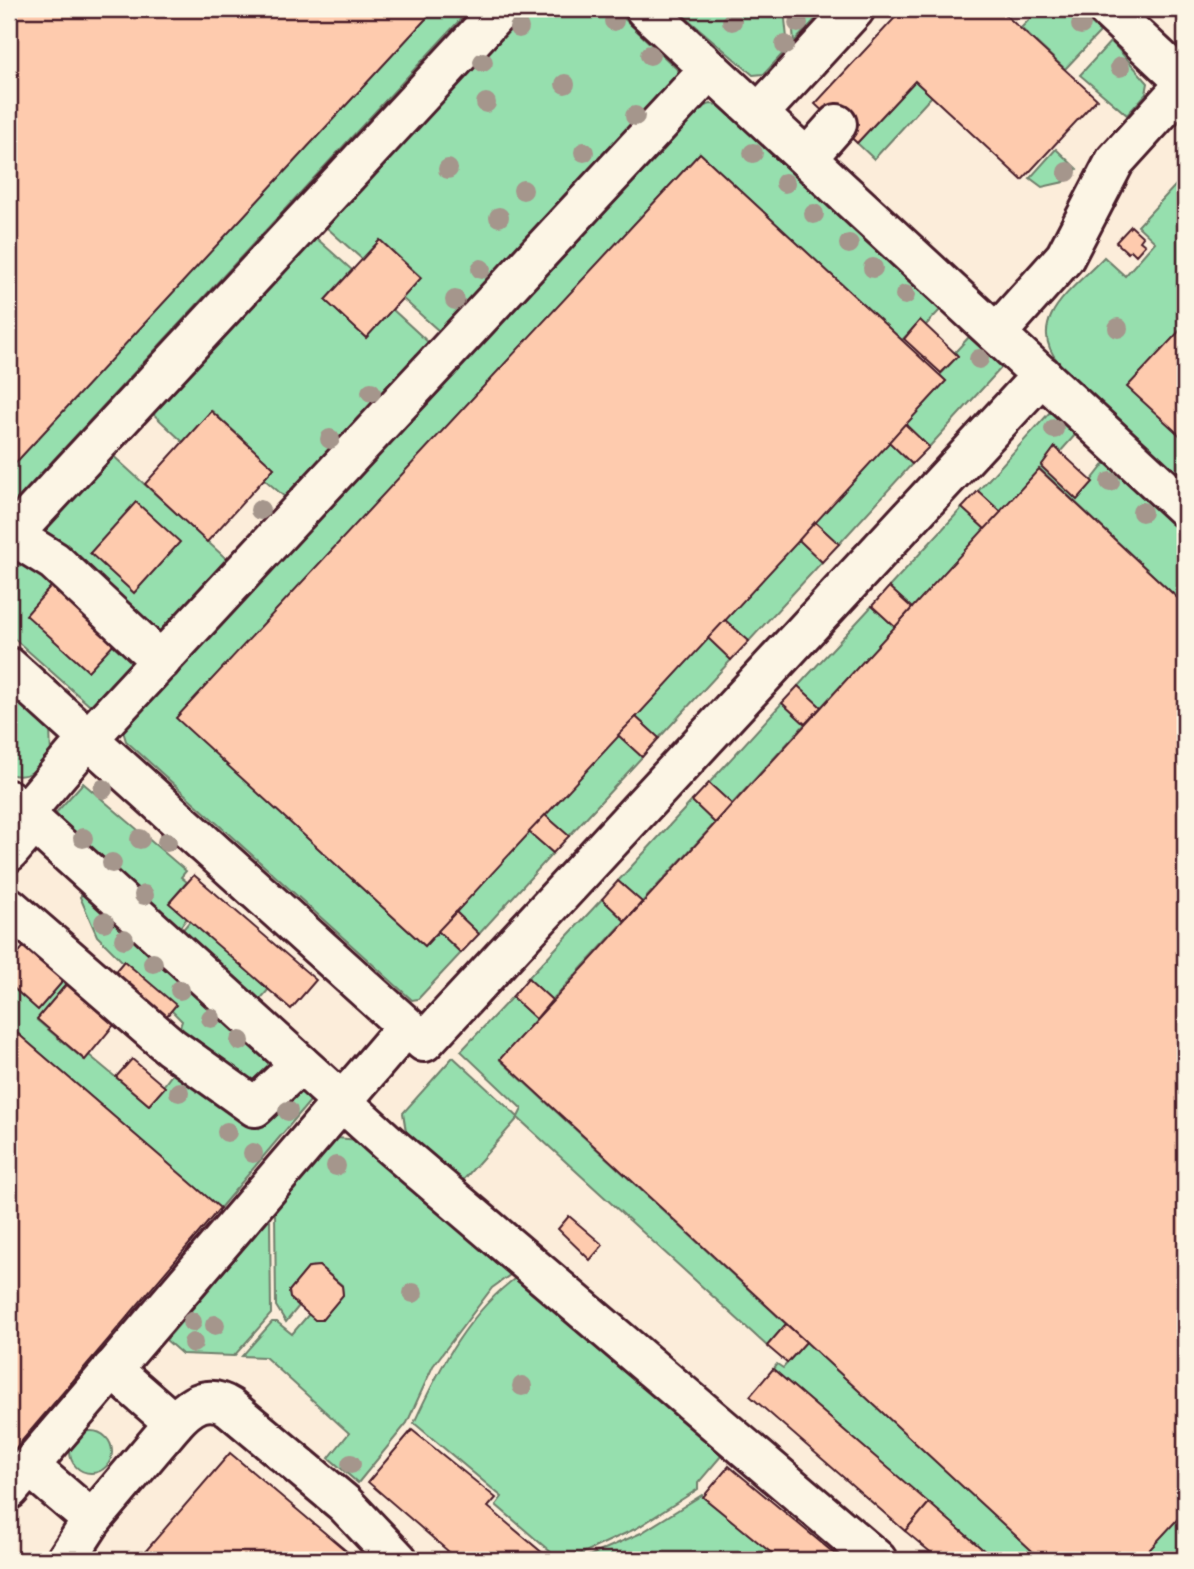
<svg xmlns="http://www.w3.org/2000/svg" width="1194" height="1569" font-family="'Shantell Sans',sans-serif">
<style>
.green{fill:#96dfae;stroke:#707f6c;stroke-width:2}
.building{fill:#fecbae;stroke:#4a1f2b;stroke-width:2}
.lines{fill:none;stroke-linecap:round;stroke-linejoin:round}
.minor-casing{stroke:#4a1f2b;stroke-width:44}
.minor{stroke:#fcf5e5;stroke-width:38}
.tree{fill:#a5968c}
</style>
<rect width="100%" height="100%" fill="#fcedda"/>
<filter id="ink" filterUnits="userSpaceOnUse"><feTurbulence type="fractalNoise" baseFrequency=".0143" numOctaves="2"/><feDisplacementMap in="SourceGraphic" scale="14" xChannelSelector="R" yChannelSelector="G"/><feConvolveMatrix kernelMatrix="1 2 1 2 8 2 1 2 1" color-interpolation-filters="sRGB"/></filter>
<g filter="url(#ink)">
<g class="green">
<polygon points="435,9 470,9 9,508 9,470"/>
<polygon points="522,9 614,9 681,73 445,332 439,331 402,298 421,277 380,240 362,259 326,227 326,220"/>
<polygon points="676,9 784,9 788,48 764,74 753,75"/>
<polygon points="791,9 825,9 794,42"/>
<polygon points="1039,9 1075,9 1100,32 1065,69 1021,28"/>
<polygon points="1111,41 1148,83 1146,94 1127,115 1080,75"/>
<polygon points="915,81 932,96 874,159 857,143"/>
<polygon points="711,104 719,105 940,310 925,326 920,321 902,340 700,153 177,718 425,946 438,931 461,953 418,999 412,1000 126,741 123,731 704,106"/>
<polygon points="1056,149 1077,169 1064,182 1042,187 1030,178"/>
<path d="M1185 175V325L1128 387 1185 440V481L1060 364C1022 321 1075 288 1104 257L1125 276 1155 242 1138 226Z"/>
<polygon points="309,237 315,237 352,270 325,300 366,337 392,309 429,343 429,349 286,498 264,479 274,468 212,411 183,442 149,410"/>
<polygon points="969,337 1002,367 929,447 905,424 946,381 940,375 958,356 955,352"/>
<polygon points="1051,411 1076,434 1060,452 1055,447 1042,467 1077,499 1106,462 1185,535 1185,605 1040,469 1001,512 978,491"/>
<polygon points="889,442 912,464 839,544 815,522"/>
<polygon points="109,452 231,563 162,636 33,535"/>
<polygon points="962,508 985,529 912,608 889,587"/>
<polygon points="799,540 822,562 749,641 725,620"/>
<polygon points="19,550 139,657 96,705 89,705 9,634 9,560"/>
<polygon points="872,606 895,627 821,707 798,686"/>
<polygon points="708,638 731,660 659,738 636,717"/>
<path d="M9 689 50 727 51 755C39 769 28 780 9 774Z"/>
<polygon points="782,703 805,724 732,804 709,783"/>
<polygon points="618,735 642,757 569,836 545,815"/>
<polygon points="83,783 186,871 181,877 187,882 169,903 187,918 177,931 53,816"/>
<polygon points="692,801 715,823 642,902 618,881"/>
<polygon points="529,832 553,853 479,934 456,912"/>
<polygon points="84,892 281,1068 259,1088 176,1039 182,1021 97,936 80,897"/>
<polygon points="602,899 625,921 552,1000 528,978"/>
<polygon points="190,921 269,989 257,1003 180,933"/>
<polygon points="70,973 73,976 37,1020 84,1060 89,1055 149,1105 173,1073 189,1071 259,1128 291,1085 309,1094 311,1100 220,1208 9,1026 9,984 38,1009"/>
<polygon points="512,997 536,1019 500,1060 786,1324 767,1346 518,1118 459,1185 407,1138 403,1113 453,1057 518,1117 522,1109 461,1051"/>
<polygon points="337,1138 358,1140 517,1270 492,1288 433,1366 407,1423 358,1483 329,1458 349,1433 265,1357 242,1356 272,1322 277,1322 292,1334 309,1314 322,1319 343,1295 342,1285 319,1266 309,1267 289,1291 290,1298 299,1306 286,1322 276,1306 275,1211"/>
<polygon points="270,1217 271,1314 234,1356 182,1354 166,1340"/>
<path d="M521 1274 727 1449 698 1483V1489L637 1528 568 1560H560L496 1505 502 1497 414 1423C439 1368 470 1309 521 1274Z"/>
<polygon points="806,1342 1042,1560 995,1560 773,1369 777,1364 783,1368"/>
<circle cx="91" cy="1452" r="21"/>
<polygon points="702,1495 780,1560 580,1560 641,1533"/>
<polygon points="1185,1511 1185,1557 1182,1560 1159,1560 1148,1551"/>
</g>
<g class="building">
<polygon points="9,9 435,9 9,470"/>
<polygon points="903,9 999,9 1097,99 1022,180 915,81 857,143 815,104"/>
<polygon points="700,153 946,381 425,946 176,718"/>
<polygon points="1131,226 1143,237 1140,241 1145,245 1136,255 1131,250 1128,253 1116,242"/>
<polygon points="380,240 421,278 366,338 325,300"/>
<polygon points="920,320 958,356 941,373 904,339"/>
<polygon points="1185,325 1185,440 1127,387"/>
<polygon points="211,411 274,468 207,542 145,484"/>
<polygon points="905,424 929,447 912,464 889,442"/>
<polygon points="1055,447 1093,482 1077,500 1041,466"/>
<polygon points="1039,469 1185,605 1185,1511 1140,1560 1042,1560 500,1059"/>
<polygon points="978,491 1001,512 985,529 962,508"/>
<polygon points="136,502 180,542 134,593 90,553"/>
<polygon points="815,522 839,544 822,562 799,540"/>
<polygon points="55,582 118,639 88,671 26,615"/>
<polygon points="889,587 912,608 895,627 872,606"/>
<polygon points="725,620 749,641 731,660 708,638"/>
<polygon points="798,686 821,707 805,724 782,703"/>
<polygon points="636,717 659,738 642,757 618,735"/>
<polygon points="709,783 732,804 715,823 692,801"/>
<polygon points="545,815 569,836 553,853 529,832"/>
<polygon points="194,875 316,980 291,1009 169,903"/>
<polygon points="618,881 642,902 625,921 602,899"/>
<polygon points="456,912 479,934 461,953 438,931"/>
<polygon points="30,939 70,973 38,1010 9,984 9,964"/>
<polygon points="124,961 176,1005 160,1024 108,980"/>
<polygon points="75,974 123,1014 85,1060 37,1019"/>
<polygon points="528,978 552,1000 536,1019 512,997"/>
<polygon points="9,1026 220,1208 9,1456"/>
<polygon points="132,1059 165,1087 149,1105 116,1077"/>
<polygon points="569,1216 603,1245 590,1260 558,1229"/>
<polygon points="319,1266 342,1286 343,1295 322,1320 315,1320 290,1298 289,1291 309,1267"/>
<polygon points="786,1324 806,1342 787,1363 767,1346"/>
<polygon points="773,1369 929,1503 905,1531 750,1396"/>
<polygon points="412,1430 496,1498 488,1507 551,1560 442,1558 448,1551 368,1482"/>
<polygon points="230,1453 357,1560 138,1560"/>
<polygon points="729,1466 842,1560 780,1560 703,1497"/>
<polygon points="929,1503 995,1560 940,1560 905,1531"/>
</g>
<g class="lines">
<g class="minor-casing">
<g id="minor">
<polyline points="645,9 1185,508"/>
<polyline points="1107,9 1185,82"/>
<polyline points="759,113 855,9"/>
<polyline points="807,158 837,124"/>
<polyline points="997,333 1065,257 1115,161 1185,84"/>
<polyline points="12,535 54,561 161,661"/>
<polyline points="9,539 501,9"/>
<polyline points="9,667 424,1042 1042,375"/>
<polyline points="9,800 391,1146 877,1560"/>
<polyline points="24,814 87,740 710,69"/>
<polyline points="9,852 34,823"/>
<polyline points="9,907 171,1047 255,1107 300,1064"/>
<path d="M174 1423C189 1406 207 1393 229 1407L345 1504 398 1560"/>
<polyline points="29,1466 92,1520 66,1560"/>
<polyline points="9,1490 406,1027"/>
<polyline points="92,1520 174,1423 112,1369"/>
</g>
</g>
<use href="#minor" class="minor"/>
</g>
<g class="tree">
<circle cx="614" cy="21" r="10"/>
<circle cx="732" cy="21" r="10"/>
<circle cx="798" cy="23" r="10"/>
<circle cx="1081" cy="25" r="10"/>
<circle cx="519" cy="28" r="10"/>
<circle cx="785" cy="45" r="10"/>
<circle cx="650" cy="55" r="10"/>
<circle cx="483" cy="62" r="10"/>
<circle cx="1120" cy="67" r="10"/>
<circle cx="565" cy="84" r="10"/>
<circle cx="486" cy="103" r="10"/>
<circle cx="635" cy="116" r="10"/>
<circle cx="584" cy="152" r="10"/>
<circle cx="753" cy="153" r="10"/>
<circle cx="448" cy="169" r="10"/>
<circle cx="1067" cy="172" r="10"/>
<circle cx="785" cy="183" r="10"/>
<circle cx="523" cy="190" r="10"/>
<circle cx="814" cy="214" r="10"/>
<circle cx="499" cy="217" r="10"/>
<circle cx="849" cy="244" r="10"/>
<circle cx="873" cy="268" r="10"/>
<circle cx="481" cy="269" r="10"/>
<circle cx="905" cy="295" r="10"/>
<circle cx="455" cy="300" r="10"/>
<circle cx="1118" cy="328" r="10"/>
<circle cx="979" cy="359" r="10"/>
<circle cx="371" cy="392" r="10"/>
<circle cx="1054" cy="429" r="10"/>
<circle cx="330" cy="439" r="10"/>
<circle cx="1110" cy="482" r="10"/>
<circle cx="260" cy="510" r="10"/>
<circle cx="1142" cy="512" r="10"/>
<circle cx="103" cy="789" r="10"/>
<circle cx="83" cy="838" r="10"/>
<circle cx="140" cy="839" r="10"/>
<circle cx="167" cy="842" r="10"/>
<circle cx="112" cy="863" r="10"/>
<circle cx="144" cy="895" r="10"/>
<circle cx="104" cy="922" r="10"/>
<circle cx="124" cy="939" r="10"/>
<circle cx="153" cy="963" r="10"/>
<circle cx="180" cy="990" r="10"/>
<circle cx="211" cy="1018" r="10"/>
<circle cx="240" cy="1041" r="10"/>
<circle cx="179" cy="1092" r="10"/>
<circle cx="288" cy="1111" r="10"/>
<circle cx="227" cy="1132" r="10"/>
<circle cx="253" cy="1153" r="10"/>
<circle cx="336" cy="1166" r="10"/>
<circle cx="413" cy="1293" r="10"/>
<circle cx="192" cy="1322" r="10"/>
<circle cx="215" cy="1325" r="10"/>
<circle cx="193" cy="1343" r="10"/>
<circle cx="522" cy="1386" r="10"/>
<circle cx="351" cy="1464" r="10"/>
</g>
</g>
<rect width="1194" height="1569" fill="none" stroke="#fcf5e5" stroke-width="35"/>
<rect x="18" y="18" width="1159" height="1534" fill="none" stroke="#4a1f2b" stroke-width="2.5" filter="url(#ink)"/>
</svg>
